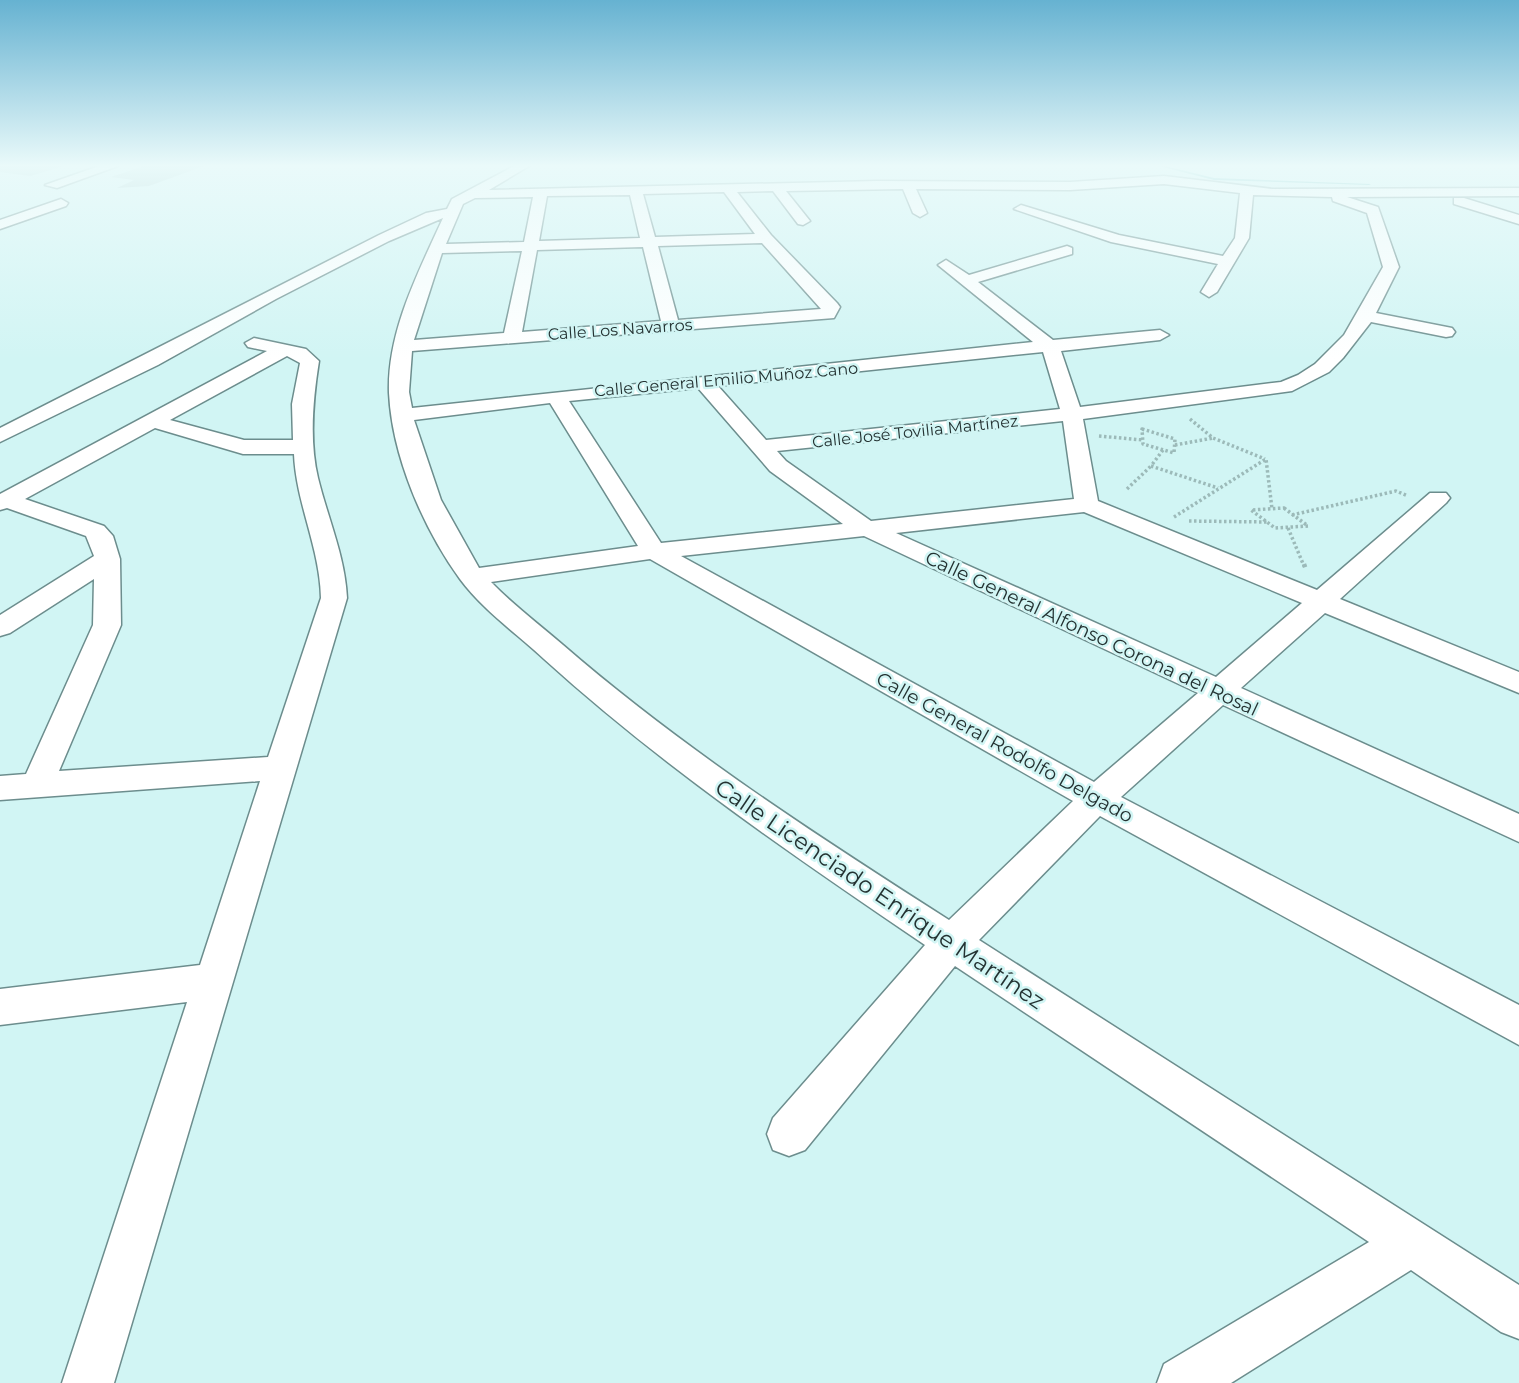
<svg xmlns="http://www.w3.org/2000/svg" width="1519" height="1383" font-family="Montserrat,sans-serif">
<style>
.lines{fill:none;stroke-linecap:round;stroke-linejoin:round}
.stream{fill:#44aeaf;fill-rule:evenodd}
.building{fill:#a6c9c8}
.minor-casing{stroke:#6c8d8d;stroke-width:3}
.path-far1{stroke:#9cbab9;stroke-width:3.5;stroke-dasharray:2.5 2.5;stroke-linecap:butt}
.path{stroke:#9cbab9;stroke-width:4.5;stroke-dasharray:3.5 3.5;stroke-linecap:butt}
.minor{fill:#fff;fill-rule:evenodd}
.labels{text-anchor:middle;stroke-width:5;stroke-linejoin:round;paint-order:stroke}
.far-street-label{font-size:16px;fill:#243232;stroke:#d1f5f4}
.street-label{font-size:19px;fill:#243232;stroke:#d1f5f4}
.near-street-label{font-size:23px;fill:#243232;stroke:#d1f5f4}
</style>
<rect width="100%" height="100%" fill="#d1f5f4"/>
<g class="lines">
<polygon class="stream" points="1159,166 1165,166 1214,178 1371,184 1369,185 1214,180"/>
</g>
<g class="building">
<polygon points="0,166 61,166 61,167 30,176 0,172"/>
<polygon points="144,166 204,166 149,186 117,188 134,180 111,177"/>
</g>
<g class="lines">
<g class="minor-casing">
<g id="minor">
<polygon points="99,166 118,166 57,188 45,185"/>
<path d="M514 166H529L489 190 877 181 1070 182 1164 176 1273 189 1519 188V196L1347 197 1378 207 1399 267 1376 313 1452 328 1455 332 1452 336 1446 337 1371 322 1343 358 1329 372 1292 391 1083 419 1098 501 1317 590 1430 493H1446L1450 498 1446 503 1340 599 1519 672V693L1325 613 1241 688 1519 814V842L1223 705 1121 797 1519 1005V1045L1100 816 979 940 1519 1285V1339L1501 1332 1411 1270 1231 1383H1157L1164 1364 1369 1242 955 966 805 1150 789 1156 773 1150 767 1134 773 1118 925 945C794 856 662 766 544 659 516 633 483 610 460 579 423 528 392 456 389 393 387 332 418 273 443 218L389 241 276 299 158 365 0 442V428L379 235 426 213 447 209 452 199ZM1164 184 1240 193 1235 238 1223 256 1119 235 1021 205 1014 209 1111 242 1218 264 1201 292 1209 297 1217 292 1249 238 1253 195 1332 197 1333 201 1367 213 1383 267 1344 335 1315 364 1298 375 1281 382 1080 407 1061 351 1160 340 1169 335 1160 330 1053 340 978 282 1072 254V248L1067 246 969 275 946 260 938 265 1033 342 412 408 409 392 412 351 834 318 840 307 837 303 771 235 737 192 773 191 798 224 803 225 810 221 786 191 903 189 913 213 920 217 927 213 916 189 1070 190ZM724 192 755 234 655 237 643 194ZM630 195 640 238 539 241 547 196ZM533 197 524 242 446 244 463 204 475 198ZM762 243 821 309 678 320 658 246ZM643 247 661 321 522 332 537 250ZM522 251 504 333 414 340 442 253ZM1043 352 1060 409 766 440 718 386ZM698 388 770 471 843 524 661 543 569 401ZM550 403 638 546 479 568 441 500 414 420ZM1063 421 1074 499 871 521 786 461 777 451ZM1084 512 1302 603 1216 677 896 533ZM864 536 1198 693 1094 782 681 556ZM650 559 1073 801 949 920C816 835 683 749 563 645 539 624 513 605 491 582Z"/>
<polygon points="1454,198 1464,198 1519,215 1519,224 1454,204"/>
<polygon points="61,199 68,203 66,206 0,229 0,220"/>
<path d="M254 338 306 349 319 361C313 399 309 441 318 478 328 519 345 556 347 598L114 1383H62L187 1002 0 1025V989L200 965 260 781 0 800V776L26 774 93 625 94 579 10 633 0 636V615L94 556 86 536 7 508 0 510V494L267 351 248 347 245 343ZM287 356 300 363 292 404 293 440H244L170 420ZM155 428 243 454H294C296 503 320 548 321 598L268 757 59 771 121 625 120 559 113 536 104 526 25 499Z"/>
</g>
</g>
<g class="path-far1">
<polyline points="1190,419 1213,438 1265,459"/>
<polygon points="1142,429 1175,439 1174,453 1143,444"/>
<polyline points="1099,436 1143,440"/>
<polyline points="1175,445 1213,438"/>
<polyline points="1163,450 1151,466 1218,488"/>
<polyline points="1127,489 1151,466"/>
<polygon points="1284,508 1308,526 1275,528 1251,510"/>
<polyline points="1292,515 1396,491 1408,496"/>
<polyline points="1174,517 1266,459 1272,509"/>
<polyline points="1189,521 1267,522"/>
<polyline points="1288,528 1304,566"/>
</g>
<polyline class="path" points="1304,564 1306,570"/>
<use href="#minor" class="minor"/>
</g>
<linearGradient id="sky" x2="0" y2="1"><stop stop-color="#66b2d1"/><stop offset="0.46" stop-color="#eafafa"/><stop offset="1" stop-color="#eafafa" stop-opacity="0"/></linearGradient>
<rect width="1519" height="360" fill="url(#sky)"/>
<g class="labels">
<g class="far-street-label">
<text transform="translate(620 329) rotate(-4)" y="6">Calle Los Navarros</text>
<text transform="translate(726 379) rotate(-5)" y="6">Calle General Emilio Muñoz Cano</text>
<text transform="translate(915 431) rotate(-6)" y="6">Calle José Tovilia Martínez</text>
</g>
<g class="street-label">
<text transform="translate(1092 633) rotate(25)" y="7">Calle General Alfonso Corona del Rosal</text>
<text transform="translate(1005 747) rotate(29)" y="7">Calle General Rodolfo Delgado</text>
</g>
<g class="near-street-label">
<text transform="translate(880 894) rotate(34)" y="8">Calle Licenciado Enrique Martínez</text>
</g>
</g>
</svg>
